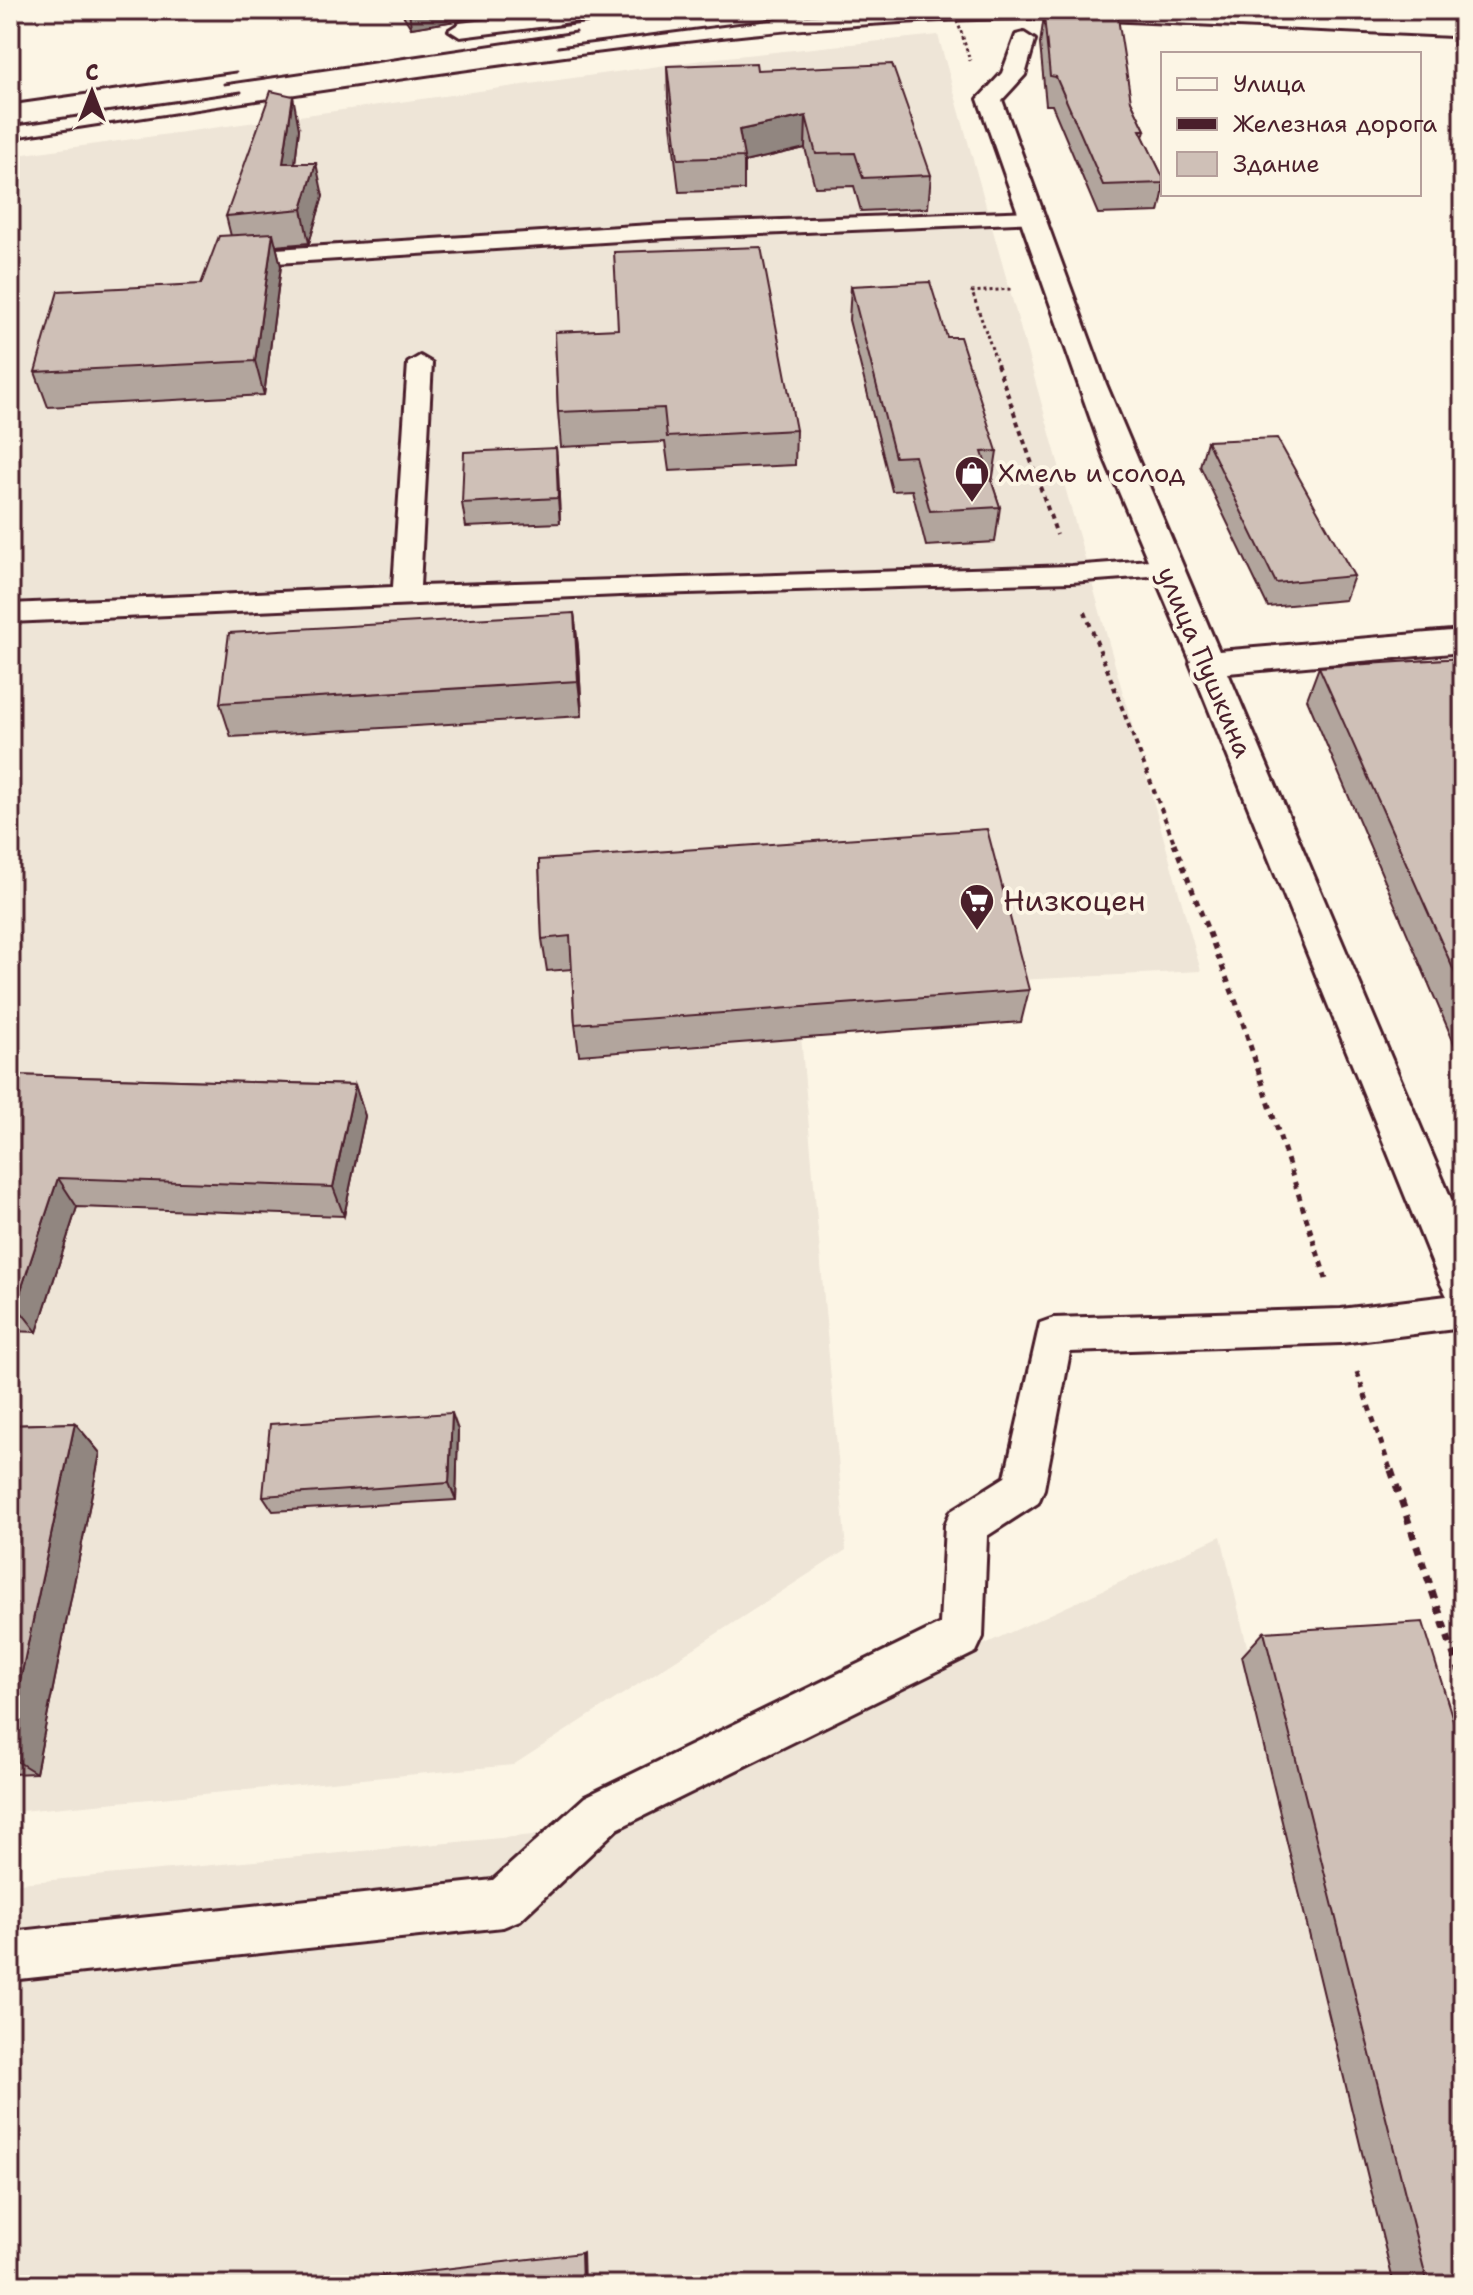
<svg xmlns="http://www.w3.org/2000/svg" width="1473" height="2295" font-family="'Shantell Sans',sans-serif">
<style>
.built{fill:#eee5d7}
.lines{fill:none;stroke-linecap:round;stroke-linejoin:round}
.lane-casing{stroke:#4a1f2b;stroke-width:6}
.street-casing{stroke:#4a1f2b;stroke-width:6}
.secondary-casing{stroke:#4a1f2b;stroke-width:6}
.path-far3{stroke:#4a1f2b;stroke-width:3;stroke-dasharray:3 3;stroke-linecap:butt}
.path-far2{stroke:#4a1f2b;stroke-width:4;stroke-dasharray:5 5;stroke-linecap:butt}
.path-far1{stroke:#4a1f2b;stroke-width:5;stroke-dasharray:6 6;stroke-linecap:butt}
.path{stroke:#4a1f2b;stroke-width:7;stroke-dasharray:8 8;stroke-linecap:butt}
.lane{fill:#fcf5e5;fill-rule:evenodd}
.street{fill:#fcf5e5;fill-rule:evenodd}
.secondary{fill:#fcf5e5;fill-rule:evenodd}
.rail{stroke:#4a1f2b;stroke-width:3}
.path-bridge{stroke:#4a1f2b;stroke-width:3;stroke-dasharray:3 3;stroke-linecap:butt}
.wall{fill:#b2a59d;stroke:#4a1f2b;stroke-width:2}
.shaded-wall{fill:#918680;stroke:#4a1f2b;stroke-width:2}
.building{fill:#cfc0b7;stroke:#4a1f2b;stroke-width:2}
.labels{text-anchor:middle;stroke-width:8;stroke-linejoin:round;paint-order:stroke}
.far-poi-label{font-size:26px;fill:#4a1f2b;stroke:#fcf5e5;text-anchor:start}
.far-street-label{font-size:26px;fill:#4a1f2b;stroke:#fcf5e5}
.poi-label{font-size:30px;fill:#4a1f2b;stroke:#fcf5e5;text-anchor:start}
</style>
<rect width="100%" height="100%" fill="#fcf5e5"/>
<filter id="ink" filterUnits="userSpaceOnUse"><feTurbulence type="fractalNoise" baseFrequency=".0125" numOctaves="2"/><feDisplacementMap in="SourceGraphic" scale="16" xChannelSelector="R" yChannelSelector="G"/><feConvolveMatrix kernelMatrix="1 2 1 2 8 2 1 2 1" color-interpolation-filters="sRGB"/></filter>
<g filter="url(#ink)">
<g class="built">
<polygon points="938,35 1201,971 797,991 846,1550 513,1765 10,1812 10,156 717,58"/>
<polygon points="1221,1536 1398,2285 10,2285 10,1884 576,1831"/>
</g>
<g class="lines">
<g class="lane-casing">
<g id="lane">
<polygon points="1031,211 1042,217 1039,222 666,238 230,266 219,259 230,252 666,224"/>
<polygon points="420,356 432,363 420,586 1071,566 1163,559 1173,561 1176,567 1173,573 1163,575 1071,582 620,595 10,622 10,604 393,587 408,363"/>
<polygon points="1463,1294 1463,1328 1341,1343 1070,1352 1044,1489 1038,1503 987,1536 983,1637 976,1652 617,1829 520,1920 503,1927 10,1980 10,1932 493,1880 585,1797 940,1624 945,1525 951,1511 1005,1477 1040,1323 1054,1318 1341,1309"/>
</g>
</g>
<g class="street-casing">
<g id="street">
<polygon points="565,10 630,10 619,17 460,37 449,30 460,23"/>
<polygon points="1024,33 1035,40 1025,75 1002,100 1106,384 1224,663 1219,671 1207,674 1195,671 1103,454 978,99 1002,73 1016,35"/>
</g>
</g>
<g class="secondary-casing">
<polygon id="secondary" points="1463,630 1463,652 1228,673 1463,1227 1463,1302 1447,1296 1440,1282 1190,663 1195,655 1207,652"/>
</g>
<g class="path-far3">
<polyline points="961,31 970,61"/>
<polyline points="998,366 972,292 1012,289"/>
</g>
<g class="path-far2">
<polyline points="997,364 1057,535"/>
<polyline points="1085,612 1175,845"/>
</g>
<g class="path-far1">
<polyline points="1174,843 1237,1005 1326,1279"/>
<polyline points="1357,1372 1391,1472"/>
</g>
<polyline class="path" points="1391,1470 1463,1682"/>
<use href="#lane" class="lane"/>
<use href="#street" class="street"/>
<use href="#secondary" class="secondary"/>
<g class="rail">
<polyline points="1111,10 1463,12"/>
<polyline points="1095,21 1463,38"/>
<polyline points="560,25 665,10"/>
<polyline points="558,47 803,15 880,10"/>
<polyline points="224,84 576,32"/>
<polyline points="10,104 236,72"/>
<polyline points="10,126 241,92"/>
<path d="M10 139C193 111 377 82 561 58 729 36 897 17 1067 20"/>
</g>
<polyline class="path-bridge" points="952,10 961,31"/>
</g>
<g class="wall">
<polygon points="400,10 525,10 411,28"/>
<polygon points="1044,16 1131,101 1145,130 1143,137 1163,177 1163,194 1159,212 1098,214 1052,105 1046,105 1040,44"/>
<polygon points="667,66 757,70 931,175 928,208 861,211 854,186 815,187 805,148 744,162 744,190 679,192 668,98"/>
<polygon points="299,129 295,163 323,196 309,243 276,246 281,266 264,395 48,407 35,372 201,284 231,236 226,216"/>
<polygon points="851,286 997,451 992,483 1000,507 995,542 926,546 912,490 892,491 849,320"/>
<polygon points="555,332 796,430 795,465 669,471 665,442 561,447 558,412"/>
<polygon points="1207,441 1354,576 1345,600 1268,607 1200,466"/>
<polygon points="556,448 558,472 560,523 466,527 462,503"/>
<polygon points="574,613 578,647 582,716 231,737 220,703"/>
<polygon points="1463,658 1463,1057 1460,1057 1307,699 1319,667"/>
<polygon points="539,860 1029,990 1021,1022 579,1055 575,1024 572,969 547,971 542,939"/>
<polygon points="10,1075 355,1085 365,1116 344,1216 77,1207 37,1332 10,1331"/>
<polygon points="75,1423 100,1453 36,1773 10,1774 10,1425"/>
<polygon points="458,1430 456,1500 273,1511 263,1496"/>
<polygon points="1264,1632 1463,2285 1394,2285 1242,1656"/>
</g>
<g class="shaded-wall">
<polygon points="409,10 525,10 411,28"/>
<polygon points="293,96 299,129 291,196 283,163"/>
<polygon points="806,116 805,148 744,162 739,130"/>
<polygon points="316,163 323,196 309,243 302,209"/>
<polygon points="273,233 281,266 264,395 255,361"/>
<polygon points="556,448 558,472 560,523 558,498"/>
<polygon points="574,613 578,647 582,716 578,681"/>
<polygon points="355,1085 365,1116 344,1216 333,1187"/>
<polygon points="58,1178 77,1207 37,1332 16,1305"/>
<polygon points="452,1413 458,1430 456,1500 449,1483"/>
<polygon points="75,1423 100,1453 36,1773 10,1757 10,1728"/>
<polygon points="583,2252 584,2285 582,2285 581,2253"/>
</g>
<g class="building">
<polygon points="1044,16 1118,18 1131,101 1145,130 1140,130 1163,177 1163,183 1103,185 1056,77 1050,76"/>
<polygon points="756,63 757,70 892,64 931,175 863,178 855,153 816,154 806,116 739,130 744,157 678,159 667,66"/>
<polygon points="271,91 293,96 283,163 316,163 302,209 226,216"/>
<polygon points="273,233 255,361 35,372 58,291 201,284 219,236"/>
<polygon points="761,247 796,430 667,437 664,408 558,412 555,332 618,329 614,252"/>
<polygon points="930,282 947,337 960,337 997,451 982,452 1000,507 930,511 915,456 895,457 851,286"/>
<polygon points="1277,438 1354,576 1276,583 1207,441"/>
<polygon points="556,448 558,498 462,503 464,452"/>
<polygon points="574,613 578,681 220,703 229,633"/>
<polygon points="1463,658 1463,991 1319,667"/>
<polygon points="987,829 1029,990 575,1024 570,936 542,939 539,860"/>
<polygon points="10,1075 355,1085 333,1187 58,1178 16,1305 10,1305"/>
<polygon points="452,1413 449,1483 263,1496 270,1424"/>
<polygon points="75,1423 10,1728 10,1425"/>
<polygon points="1423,1622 1463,1752 1463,2285 1428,2285 1264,1632"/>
<polygon points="581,2253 582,2285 305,2285"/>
</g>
</g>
<defs>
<g id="shop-pin" transform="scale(1.8)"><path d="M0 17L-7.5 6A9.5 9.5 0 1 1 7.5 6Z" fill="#4a1f2b" stroke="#fcf5e5"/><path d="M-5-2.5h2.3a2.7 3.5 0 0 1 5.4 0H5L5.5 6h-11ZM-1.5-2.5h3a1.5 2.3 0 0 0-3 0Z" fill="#fff"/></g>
<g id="supermarket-pin" transform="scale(1.8)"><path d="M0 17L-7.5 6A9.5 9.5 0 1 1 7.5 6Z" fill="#4a1f2b" stroke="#fcf5e5"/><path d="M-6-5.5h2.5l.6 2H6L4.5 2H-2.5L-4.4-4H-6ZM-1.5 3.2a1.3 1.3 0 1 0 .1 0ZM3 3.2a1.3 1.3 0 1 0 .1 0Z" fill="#fff"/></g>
</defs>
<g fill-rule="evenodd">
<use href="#shop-pin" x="972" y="473"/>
<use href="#supermarket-pin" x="977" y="901"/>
</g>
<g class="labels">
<g class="far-poi-label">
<text x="998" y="482">Хмель и солод</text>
</g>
<g class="far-street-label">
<text transform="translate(1205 662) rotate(67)" y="9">улица Пушкина</text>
</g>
<g class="poi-label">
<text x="1003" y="911">Низкоцен</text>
</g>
</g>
<rect width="1473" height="2295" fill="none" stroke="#fcf5e5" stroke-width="40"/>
<rect x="20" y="20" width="1433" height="2255" fill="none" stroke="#4a1f2b" stroke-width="3" filter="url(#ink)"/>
<rect x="1161" y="52" width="260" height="144" fill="#fcf5e5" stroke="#b59f9b" stroke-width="2"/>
<rect x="1177" y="78" width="40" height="12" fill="#fcf5e5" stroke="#b59f9b" stroke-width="2"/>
<text x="1233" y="92" font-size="24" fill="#4a1f2b">Улица</text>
<rect x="1177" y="118" width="40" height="12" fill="#4a1f2b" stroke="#b59f9b" stroke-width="2"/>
<text x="1233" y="132" font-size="24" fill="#4a1f2b">Железная дорога</text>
<rect x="1177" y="152" width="40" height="24" fill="#cfc0b7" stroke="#b59f9b" stroke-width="2"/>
<text x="1233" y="172" font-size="24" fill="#4a1f2b">Здание</text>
<g transform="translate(92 92)" stroke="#fcf5e5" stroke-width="6" paint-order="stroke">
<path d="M0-6L14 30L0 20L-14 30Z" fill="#4a1f2b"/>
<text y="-12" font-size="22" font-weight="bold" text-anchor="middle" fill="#4a1f2b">С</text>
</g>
</svg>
